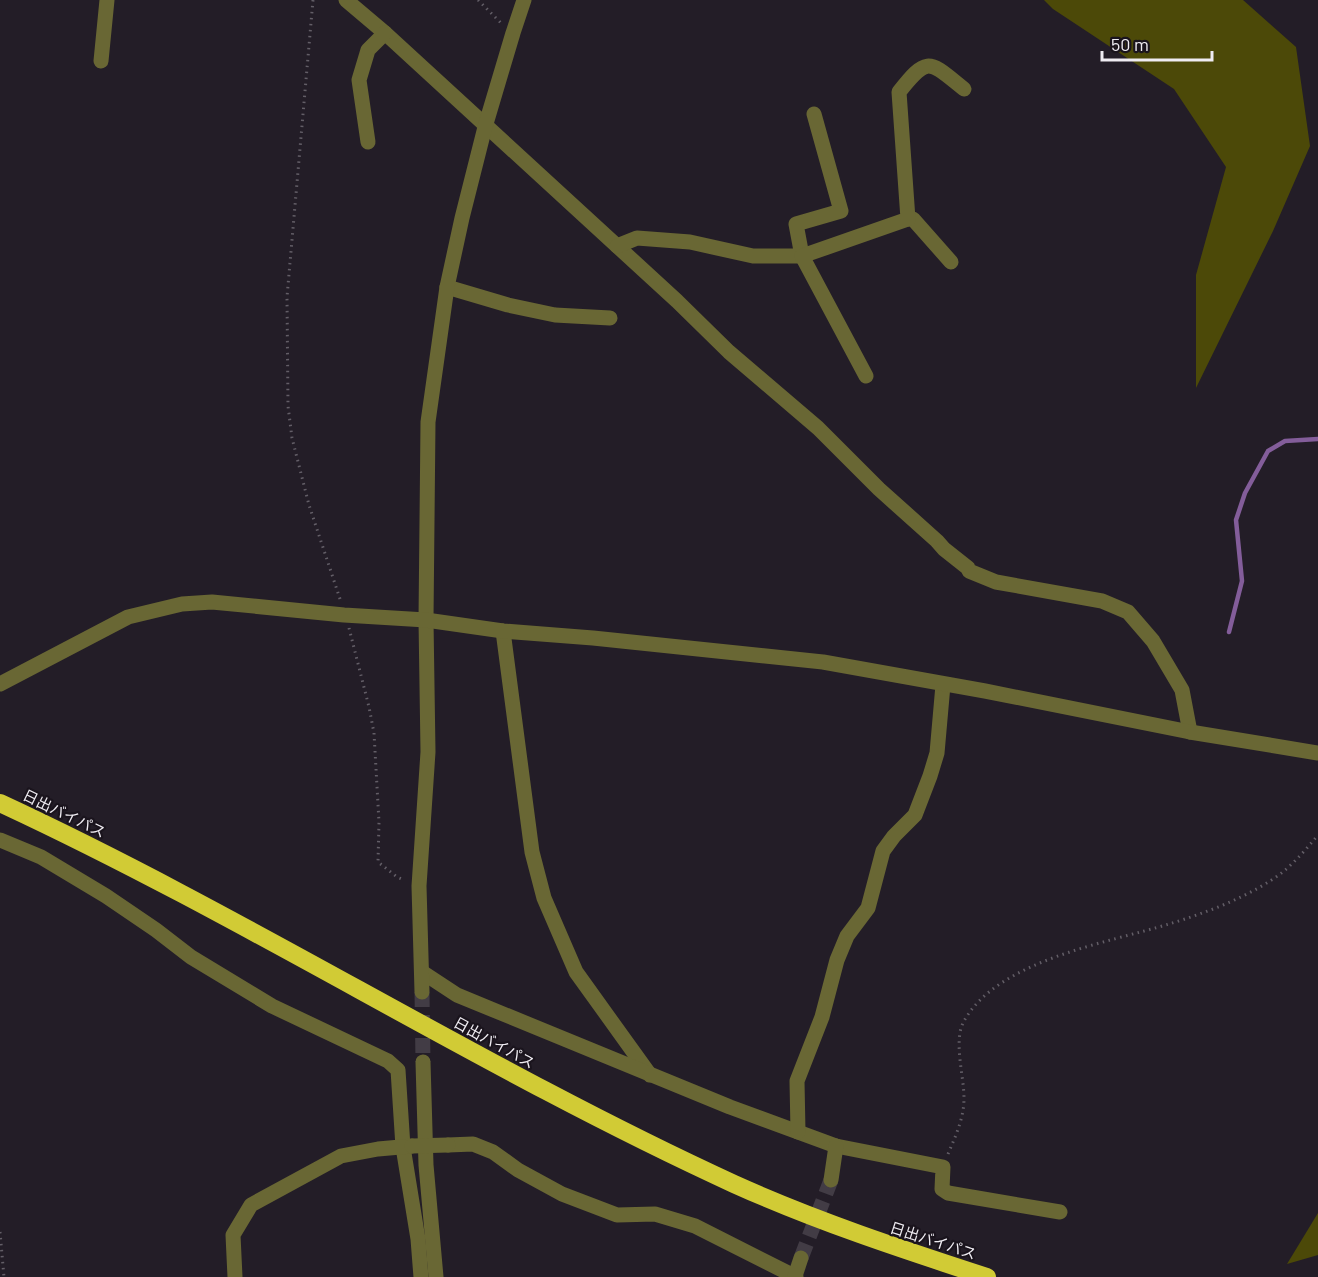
<svg xmlns="http://www.w3.org/2000/svg" width="1318" height="1277" font-family="Barlow,'Noto Sans JP',sans-serif">
<style>
.forest{fill:#4c4908}
.lines{fill:none;stroke-linecap:round;stroke-linejoin:round}
.stream{stroke:#835d9a;stroke-width:4.5}
.minor-tunnel{stroke:#423c45;stroke-width:15;stroke-dasharray:15 8;stroke-linecap:butt}
.path{stroke:#635e67;stroke-width:3;stroke-dasharray:1.5 4.5;stroke-linecap:butt}
.minor{stroke:#696734;stroke-width:15}
.tertiary{stroke:#696734;stroke-width:15}
.motorway{stroke:#d1cb35;stroke-width:18}
.minor-bridge{stroke:#696734;stroke-width:15}
.labels{text-anchor:middle;stroke-width:4.5;stroke-linejoin:round;paint-order:stroke}
.street-label{font-size:15px;fill:#efecf2;stroke:#1a141d}
</style>
<rect width="100%" height="100%" fill="#231d27"/>
<g class="forest">
<polygon points="1044,0 1243,0 1296,47 1310,146 1273,231 1196,388 1196,275 1226,167 1174,89 1053,9"/>
<polygon points="1318,1213 1318,1255 1287,1264"/>
</g>
<g class="lines">
<polyline class="stream" points="1229,632 1242,581 1236,520 1245,493 1268,451 1285,441 1318,439"/>
<g class="minor-tunnel">
<polyline points="422,992 423,1062"/>
<polyline points="801,1258 831,1180"/>
</g>
<g class="path">
<polyline points="313,0 287,297 288,406 292,438 309,505 341,602"/>
<polyline points="478,0 502,24"/>
<polyline points="349,628 369,707 374,733 379,822 378,862 397,877 404,880"/>
<path d="M948 1154C956 1135 964 1118 964 1098 964 1076 953 1040 964 1021 998 960 1107 943 1169 924 1206 913 1254 895 1284 871 1297 860 1308 847 1318 835"/>
<polyline points="0,1232 4,1277"/>
</g>
<g class="minor">
<polyline points="346,0 385,33 677,301 729,352 818,428 879,489 937,541 944,549 968,568 969,571 996,582 1102,601 1128,612 1153,641 1182,690 1190,732"/>
<polyline points="101,61 107,0"/>
<polyline points="368,142 359,80 368,50 385,33"/>
<polyline points="908,219 913,219 951,262"/>
<polyline points="617,246 637,238 690,242 753,256 802,256 796,224 841,211 814,114"/>
<polyline points="447,287 508,305 555,315 610,318"/>
<path d="M866 376 802 256 908 219 899 92C928 55 929 61 964 89"/>
<polyline points="503,631 532,852 544,898 576,972 650,1075"/>
<polyline points="0,840 41,857 106,896 156,930 191,957 272,1006 388,1061 398,1070 403,1147 418,1239 421,1277"/>
<polyline points="422,972 457,995 730,1107 836,1146 943,1167 942,1189 948,1193 1060,1212"/>
<polyline points="422,992 419,886 428,752 426,620 428,422 447,287 462,218 485,127 513,33 524,0"/>
<polyline points="423,1062 426,1165 436,1277"/>
<polyline points="798,1132 797,1081 822,1017 837,960 847,936 868,908 883,851 894,836 915,815 930,776 937,753 943,685"/>
<polyline points="448,1145 473,1144 493,1152 518,1170 562,1194 617,1215 655,1214 695,1226 796,1277"/>
<polyline points="831,1180 836,1146"/>
<polyline points="795,1276 801,1258"/>
<polyline points="235,1277 233,1235 251,1205 341,1156 378,1149 412,1146"/>
</g>
<polyline class="tertiary" points="0,684 128,617 182,604 212,602 344,615 426,620 503,631 593,638 823,662 985,691 1190,732 1318,753"/>
<path class="motorway" d="M0 803C250 919 483 1069 734 1184 816 1221 901 1249 987 1277"/>
<polyline class="minor-bridge" points="412,1146 448,1145"/>
</g>
<g class="labels">
<g class="street-label">
<text transform="translate(64 814) rotate(26)" y="5">日出バイパス</text>
<text transform="translate(494 1043) rotate(29)" y="5">日出バイパス</text>
<text transform="translate(933 1241) rotate(18)" y="5">日出バイパス</text>
</g>
</g>
<path d="M1102 51v9h110v-9" fill="none" stroke="#efecf2" stroke-width="3"/>
<text x="1111" y="51" font-size="18" fill="#efecf2" stroke="#1a141d" stroke-width="4.5" paint-order="stroke">50 m</text>
</svg>
